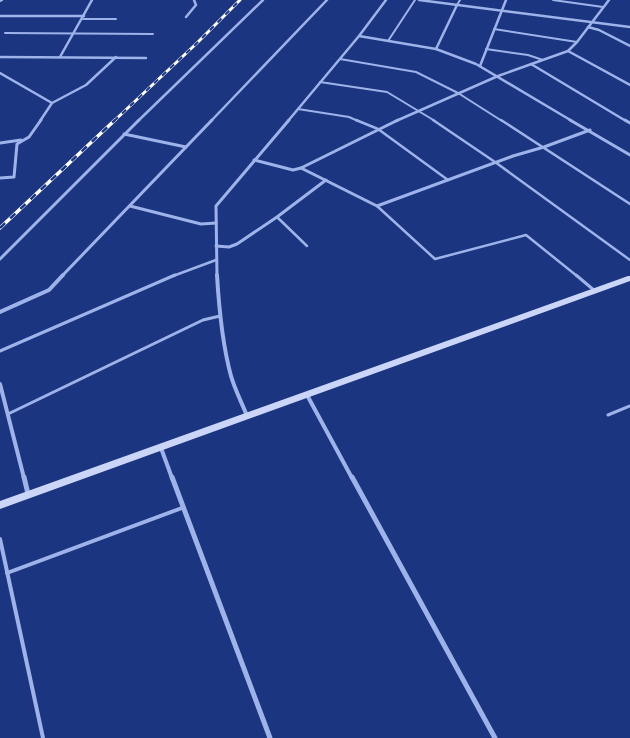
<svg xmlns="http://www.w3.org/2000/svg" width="630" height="738" font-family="'Noto Sans',sans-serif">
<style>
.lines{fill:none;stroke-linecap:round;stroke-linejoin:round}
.lane-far3{stroke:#9eb3ea;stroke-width:2}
.lane-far2{stroke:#9eb3ea;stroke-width:2.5}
.lane-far1{stroke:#9eb3ea;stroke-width:3}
.lane{stroke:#9eb3ea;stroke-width:4}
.street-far3{stroke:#9eb3ea;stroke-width:2.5}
.street-far2{stroke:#9eb3ea;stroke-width:3}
.street-far1{stroke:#9eb3ea;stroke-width:4}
.street{stroke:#9eb3ea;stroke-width:5}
.secondary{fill:#cad5f7;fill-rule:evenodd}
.rail-far1-casing{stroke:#fff;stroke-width:3}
.rail-casing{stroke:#fff;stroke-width:3.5}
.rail-far1{stroke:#1b3580;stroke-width:2;stroke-dasharray:5.5;stroke-linecap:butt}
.rail{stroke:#1b3580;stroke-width:2.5;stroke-dasharray:7;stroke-linecap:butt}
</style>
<rect width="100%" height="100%" fill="#1b3580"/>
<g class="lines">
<g class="lane-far3">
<polyline points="553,0 603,7"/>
<polyline points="457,5 460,0"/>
<polyline points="83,19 116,19"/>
<polyline points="494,29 577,42"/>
<polyline points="5,33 153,34"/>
<polyline points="388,41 415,0"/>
<polyline points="486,49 528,55 543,60"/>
<polyline points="340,59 416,72 458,93 502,121"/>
<polyline points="320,82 387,92 435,121"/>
<polyline points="298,109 349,117 358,121"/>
</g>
<g class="lane-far2">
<polyline points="356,120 378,129 448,180"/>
<polyline points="433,120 495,162 630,260"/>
<polyline points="501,120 630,204"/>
<polyline points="377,206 435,259 526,235 577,276"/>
<polyline points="277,217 307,246"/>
<polyline points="173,276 216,260"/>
</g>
<g class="lane-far1">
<polyline points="576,275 595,291"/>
<polyline points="0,351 175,275"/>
<polyline points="8,414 203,320 220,316"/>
<polyline points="608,415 630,406"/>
</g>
<g class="lane">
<polyline points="0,539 43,738"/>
<polyline points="7,573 182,508"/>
</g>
<g class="street-far3">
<polyline points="419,0 630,27"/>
<polyline points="0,1 2,0"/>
<polyline points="0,16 84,16"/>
<polyline points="186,17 196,5 194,0"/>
<polyline points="588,27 599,30 630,46"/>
<polyline points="359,36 436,49 476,64 572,121"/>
<polyline points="436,49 457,5"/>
<polyline points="568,51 630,85"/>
<polyline points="0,57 146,58"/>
<polyline points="60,57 92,0"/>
<polyline points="531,64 626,121"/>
<polyline points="480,66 506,0"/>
<polyline points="0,73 52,103"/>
<polyline points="40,121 52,103 86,85 116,57"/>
<polyline points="138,121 263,0"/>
<polyline points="211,121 327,0"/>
<polyline points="288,121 359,36 386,0"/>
<polyline points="396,121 498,76 568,51 577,42 609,0"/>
</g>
<g class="street-far2">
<polyline points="570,120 630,155"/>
<polyline points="625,120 630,123"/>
<polyline points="124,134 186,147"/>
<polyline points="0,143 21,140"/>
<polyline points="254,160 293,170 301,168 398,120"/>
<polyline points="301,168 377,206 513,156 544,147 590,130"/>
<polyline points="0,178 14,177 17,144 29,137 41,120"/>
<polyline points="130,206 201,224 216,223"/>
<polyline points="216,246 229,247 237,244 277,217 326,180"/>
<polyline points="0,259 139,120"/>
<polyline points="62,276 212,120"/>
<polyline points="217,276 216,206 289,120"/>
</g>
<g class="street-far1">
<path d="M217 275C219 309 222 343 231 376 235 390 242 403 247 416"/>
<polyline points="0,312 49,290 63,275"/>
<polyline points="0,384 24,478"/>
<polyline points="307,395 352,478"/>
<polyline points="161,448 172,478"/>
</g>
<g class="street">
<polyline points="24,477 28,494"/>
<polyline points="172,477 270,738"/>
<polyline points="352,477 495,738"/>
</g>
<polygon class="secondary" points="628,276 630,276 630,281 0,509 0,501"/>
<g class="rail-far1-casing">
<polyline id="rail-far1" points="114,121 197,43 240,0"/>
</g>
<g class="rail-casing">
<polyline id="rail" points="0,228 115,120"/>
</g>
<use href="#rail-far1" class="rail-far1"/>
<use href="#rail" class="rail"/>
</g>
</svg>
